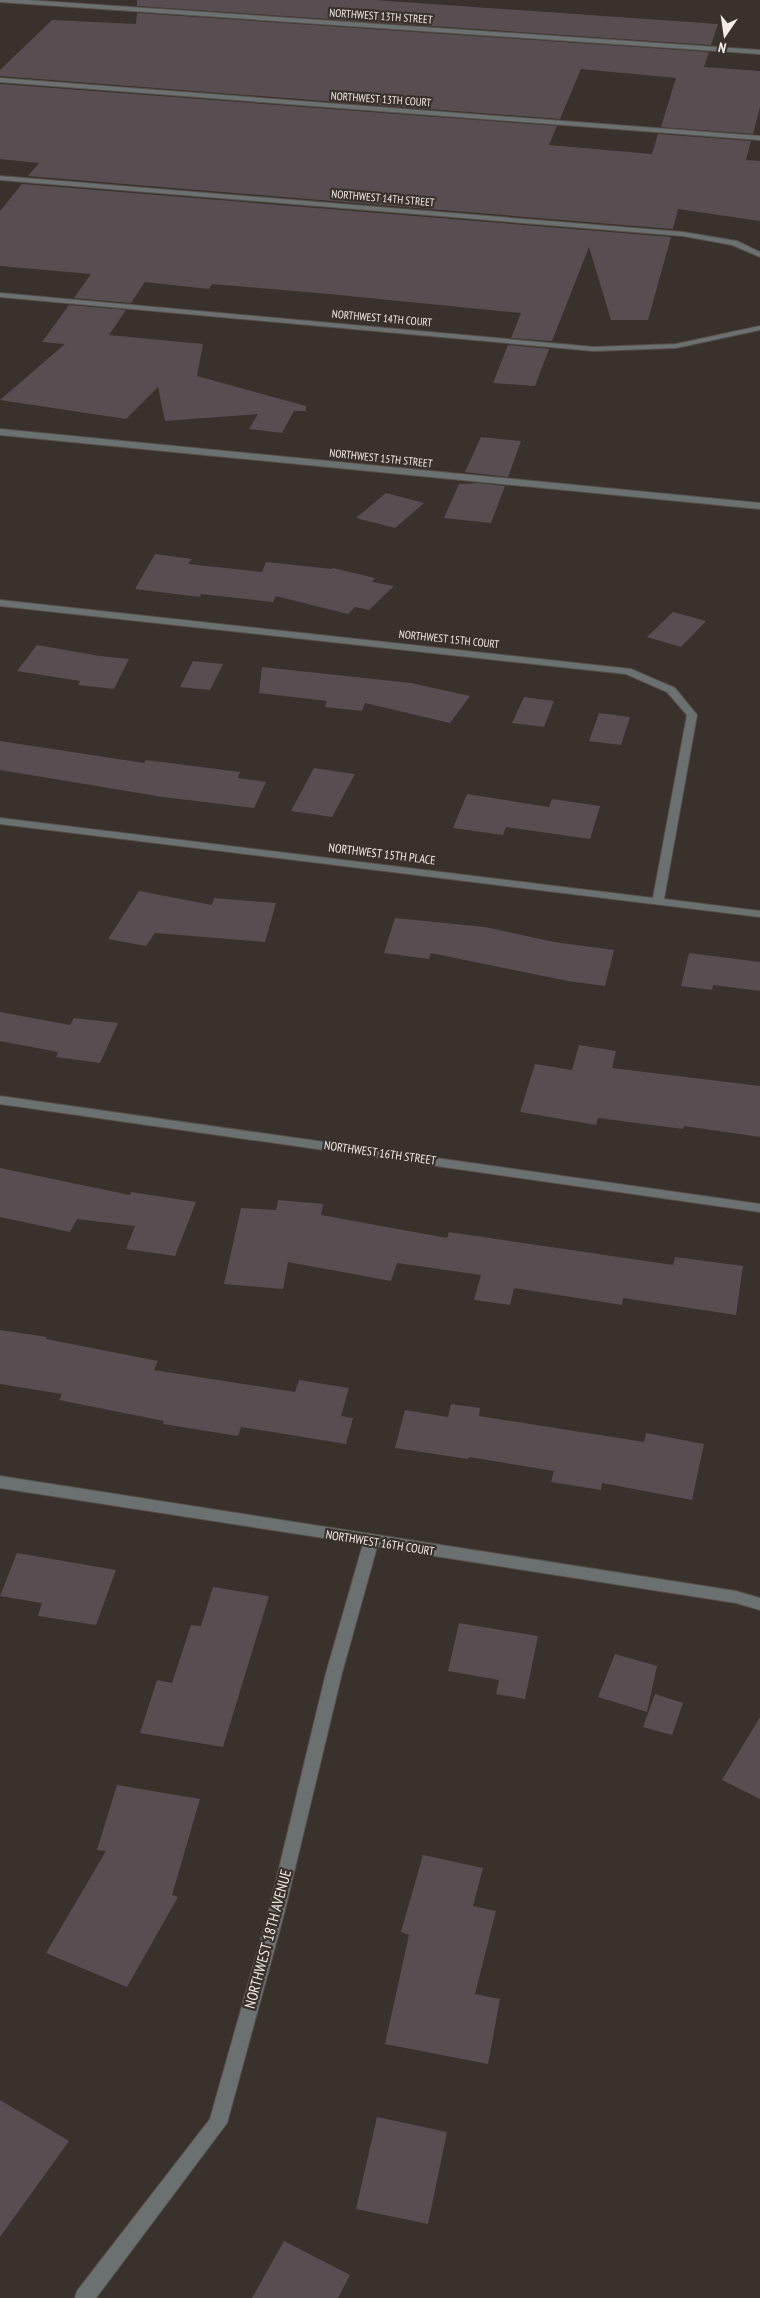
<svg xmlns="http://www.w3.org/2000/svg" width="760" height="2298" font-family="'PT Sans Narrow',sans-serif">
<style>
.building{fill:#584e52}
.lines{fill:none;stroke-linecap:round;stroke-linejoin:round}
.street-casing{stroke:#574f49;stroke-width:2}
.street{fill:#6b7071;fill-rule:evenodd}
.labels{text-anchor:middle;stroke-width:4.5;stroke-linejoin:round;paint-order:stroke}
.far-street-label{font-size:11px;fill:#f2ede9;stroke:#39312b}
.street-label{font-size:12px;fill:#f2ede9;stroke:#39312b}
.near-street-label{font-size:15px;fill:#f2ede9;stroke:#39312b}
</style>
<rect width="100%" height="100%" fill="#39312b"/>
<g class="building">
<polygon points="137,0 374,0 718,24 711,45 137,6"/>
<polygon points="137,13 709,52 704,67 760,71 760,107 753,134 661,127 676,78 581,69 560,119 0,76 0,70 52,20 136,24"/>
<polygon points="0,84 557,126 549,145 652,154 658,134 751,141 746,160 760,161 760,221 678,209 673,229 28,176 39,163 0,159"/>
<polygon points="22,184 671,237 648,320 611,320 589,247 552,341 511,338 521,313 329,294 212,284 209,289 145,282 131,303 74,298 91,274 0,266 0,211"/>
<polygon points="69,305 126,310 109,335 203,344 197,376 306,406 306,411 294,411 282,433 249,429 258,414 165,421 158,387 126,419 0,400 65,344 42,342"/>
<polygon points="508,345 549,349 535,386 493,383"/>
<polygon points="481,437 521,441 508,477 465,472"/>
<polygon points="479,483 505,486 491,523 444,518 459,484"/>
<polygon points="386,493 424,503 395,528 356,518"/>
<polygon points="155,554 192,559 188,564 262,572 266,562 332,569 333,568 375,578 372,582 394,586 369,610 355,607 348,614 276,596 273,602 201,594 200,597 135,589"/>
<polygon points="673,612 706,621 681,647 647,637"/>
<polygon points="37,645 100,656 129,659 114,689 78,685 80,681 17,671"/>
<polygon points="193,661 223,664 210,690 180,687"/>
<polygon points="262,667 411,683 470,696 450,723 365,703 362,711 325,707 327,701 259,693"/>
<polygon points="524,697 554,701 544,727 512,723"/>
<polygon points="599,713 630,717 621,745 589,741"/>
<polygon points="0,741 144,763 146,760 240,772 238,778 266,782 254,808 163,797 0,770"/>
<polygon points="314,768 355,774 332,817 291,811"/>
<polygon points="467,794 549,807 552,799 600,806 590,839 506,827 503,835 453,828"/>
<polygon points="139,891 212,905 214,898 276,903 265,942 155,933 146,946 108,939"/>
<polygon points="395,918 485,927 554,942 614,950 605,986 568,981 431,953 429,959 384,953"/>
<polygon points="689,953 760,962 760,991 713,985 712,990 681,986"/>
<polygon points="0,1012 70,1025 74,1018 118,1023 100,1063 56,1057 58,1052 0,1041"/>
<polygon points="579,1045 616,1051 612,1068 760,1086 760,1137 684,1126 683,1129 598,1118 596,1125 520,1112 535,1064 572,1070"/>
<polygon points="0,1168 130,1195 131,1192 196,1202 175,1256 126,1249 135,1226 77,1219 70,1232 0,1217"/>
<polygon points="278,1200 323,1204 321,1215 447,1238 449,1232 673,1265 675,1257 743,1266 736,1315 623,1298 622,1305 514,1288 510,1305 474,1300 481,1275 397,1263 391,1281 288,1262 283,1289 224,1284 241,1208 276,1210"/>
<polygon points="0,1330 47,1337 46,1339 158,1361 154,1370 295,1392 299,1380 349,1388 341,1416 353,1418 346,1444 241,1427 238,1436 163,1424 164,1421 59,1400 62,1394 0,1384"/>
<polygon points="451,1404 480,1408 479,1416 644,1442 646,1433 704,1444 692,1500 602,1483 601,1490 551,1482 554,1471 469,1457 468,1459 395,1448 405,1410 448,1417"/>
<polygon points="17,1553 116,1570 96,1625 38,1616 42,1603 0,1596"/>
<polygon points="213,1587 269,1596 223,1747 140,1733 157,1680 172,1683 191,1625 201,1626"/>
<polygon points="459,1623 538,1636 525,1699 496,1694 499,1680 448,1671"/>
<polygon points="615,1654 657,1666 647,1712 598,1697"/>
<polygon points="655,1694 683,1703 672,1735 643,1727"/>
<polygon points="760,1717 760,1799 722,1780"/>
<polygon points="117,1785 200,1799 172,1895 178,1897 127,1987 46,1953 106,1851 97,1850"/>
<polygon points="423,1855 483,1868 473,1906 496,1911 475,1994 500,1999 488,2064 385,2044 409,1935 401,1932"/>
<polygon points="0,2100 69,2141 0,2237"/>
<polygon points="377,2117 447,2132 428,2224 356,2209"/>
<polygon points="284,2241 350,2275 338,2298 252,2298"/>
</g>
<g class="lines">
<g class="street-casing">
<g id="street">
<polygon points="0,0 27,0 760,50 760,54 0,2"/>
<polygon points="0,78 760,136 760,140 0,82"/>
<polygon points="0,176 683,232 737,241 760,252 760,257 732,245 683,236 0,180"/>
<polygon points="0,293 594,347 676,344 760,326 760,330 676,348 594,351 0,297"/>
<polygon points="0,429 760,503 760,509 0,435"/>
<polygon points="0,600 631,669 675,688 697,715 664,899 760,911 760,917 0,824 0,818 653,898 687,715 667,692 626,674 0,606"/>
<polygon points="0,1096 760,1204 760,1212 0,1104"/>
<polygon points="0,1476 736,1591 760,1598 760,1610 736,1603 377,1547 342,1673 284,1914 227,2123 96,2298 75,2298 77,2291 210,2119 268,1914 326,1673 363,1544 0,1488"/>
</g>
</g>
<use href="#street" class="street"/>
</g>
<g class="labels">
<g class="far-street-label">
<text transform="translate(381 16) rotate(4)" y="4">NORTHWEST 13TH STREET</text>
<text transform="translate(381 99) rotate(4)" y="4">NORTHWEST 13TH COURT</text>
<text transform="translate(383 198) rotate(5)" y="4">NORTHWEST 14TH STREET</text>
<text transform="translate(382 318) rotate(5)" y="4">NORTHWEST 14TH COURT</text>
<text transform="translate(381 458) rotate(6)" y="4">NORTHWEST 15TH STREET</text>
<text transform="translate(449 639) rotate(6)" y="4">NORTHWEST 15TH COURT</text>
</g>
<g class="street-label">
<text transform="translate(382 854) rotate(7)" y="4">NORTHWEST 15TH PLACE</text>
<text transform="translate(380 1153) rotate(8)" y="4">NORTHWEST 16TH STREET</text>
<text transform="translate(380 1543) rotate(9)" y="4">NORTHWEST 16TH COURT</text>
</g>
<g class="near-street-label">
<text transform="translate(268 1939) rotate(-75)" y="5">NORTHWEST 18TH AVENUE</text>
</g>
</g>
<g transform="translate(725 35) rotate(193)" stroke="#39312b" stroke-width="4" paint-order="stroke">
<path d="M0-4L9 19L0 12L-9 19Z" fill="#f2ede9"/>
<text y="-8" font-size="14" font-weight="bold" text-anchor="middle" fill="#f2ede9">N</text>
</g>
</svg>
